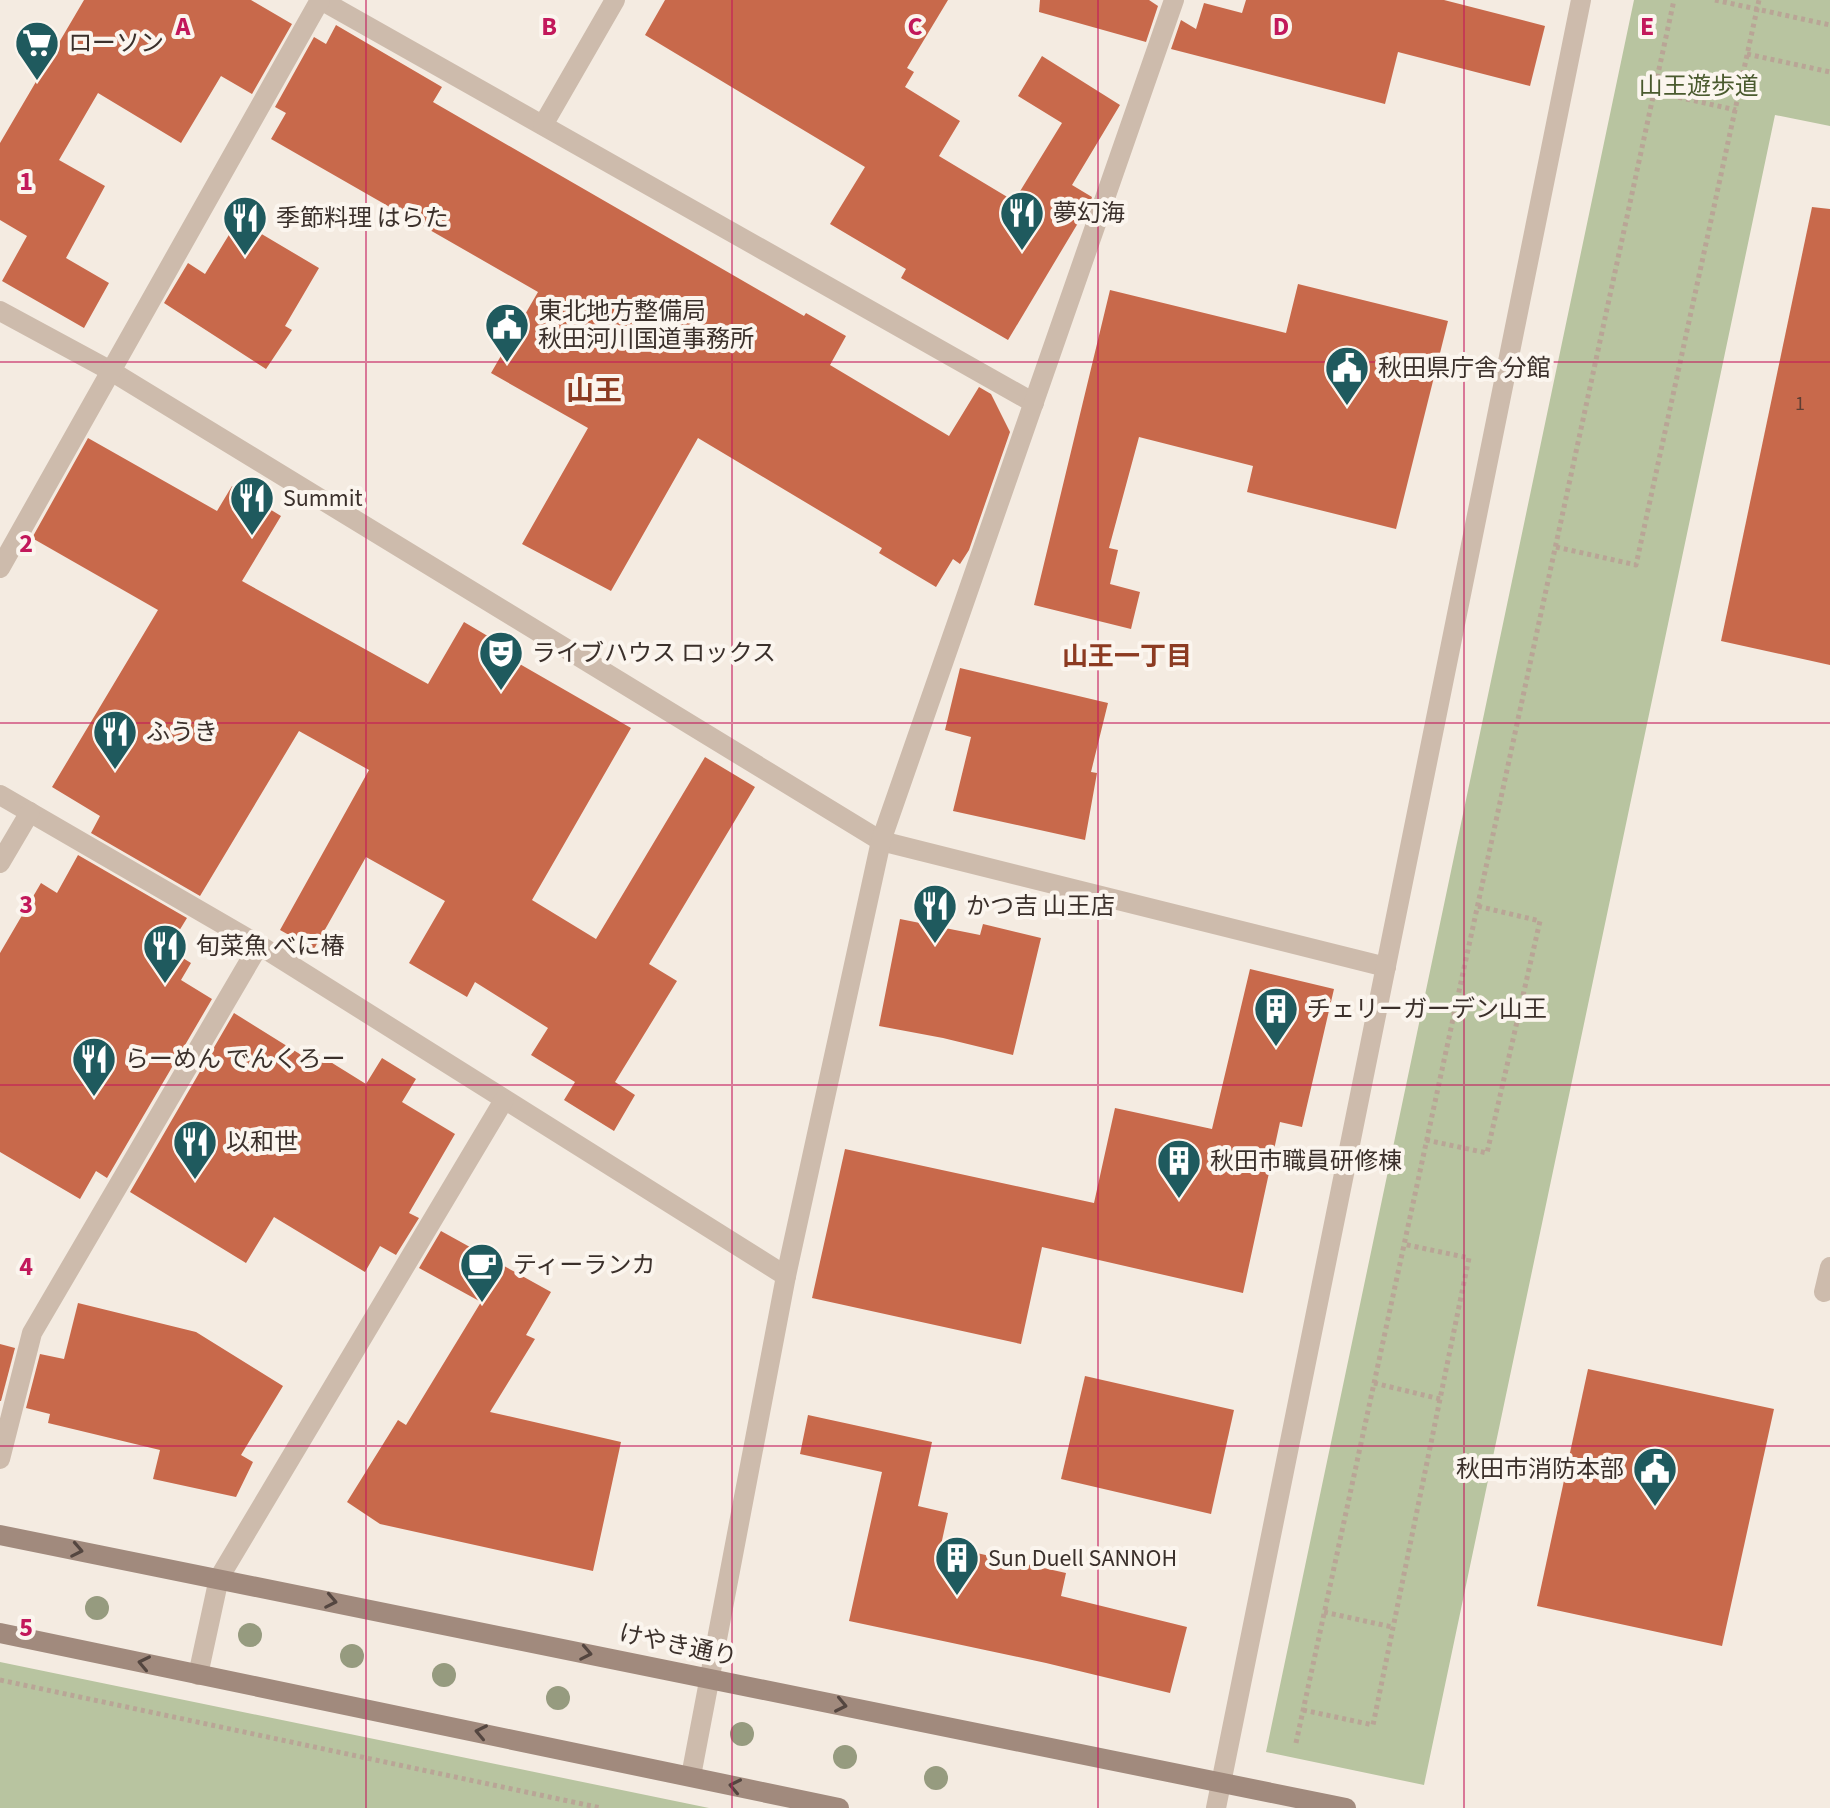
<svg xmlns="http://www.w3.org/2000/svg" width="1830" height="1808" font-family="'Source Sans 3','Noto Sans JP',sans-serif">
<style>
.green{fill:#b8c4a0}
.building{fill:#c8694b}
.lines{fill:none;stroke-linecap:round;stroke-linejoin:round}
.path{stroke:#b9a596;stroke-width:5;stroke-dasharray:4 4;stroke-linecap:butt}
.lane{stroke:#cdbbac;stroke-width:20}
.street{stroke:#cdbbac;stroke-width:20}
.secondary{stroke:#a18a7d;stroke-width:20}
.tree{fill:#969b7f}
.oneway{stroke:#544640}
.grid{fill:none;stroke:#c2185b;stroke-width:2;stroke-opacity:0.55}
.labels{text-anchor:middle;stroke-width:8;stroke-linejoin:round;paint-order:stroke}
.number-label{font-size:20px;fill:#5e3e33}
.poi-label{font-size:24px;fill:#3b302b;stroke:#fbf5ee;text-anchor:start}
.park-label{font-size:24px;fill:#4a5a2e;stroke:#fbf5ee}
.street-label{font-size:24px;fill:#3b302b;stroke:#fbf5ee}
.neighbourhood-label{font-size:26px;font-weight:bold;fill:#8c3b22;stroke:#fbf5ee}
.quarter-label{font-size:28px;font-weight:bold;fill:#8c3b22;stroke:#fbf5ee}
.grid-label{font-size:26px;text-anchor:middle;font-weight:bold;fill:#c2185b;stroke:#fbf5ee;stroke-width:8;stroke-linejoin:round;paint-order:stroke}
</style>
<rect width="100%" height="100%" fill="#f4ebe1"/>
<g class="green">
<polygon points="1634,0 1830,0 1830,126 1775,115 1424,1785 1266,1752"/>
<polygon points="0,1662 709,1808 0,1808"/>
</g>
<g class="building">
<polygon points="84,0 251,0 292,24 252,94 221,76 181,143 98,93 59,160 105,186 66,258 109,283 84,328 2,281 27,236 0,220 0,143"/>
<polygon points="665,0 948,0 907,68 914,72 905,87 960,121 939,156 1014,201 1062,123 1018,96 1042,56 1120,105 1072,185 1092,197 1090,203 1008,340 901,278 906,269 830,224 865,167 645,35"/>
<polygon points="1040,0 1149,0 1158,6 1146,42 1039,12"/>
<polygon points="1246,0 1444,0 1545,26 1530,86 1398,52 1385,104 1171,49 1181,20 1196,29 1204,3 1242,13"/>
<polygon points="336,25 442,87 433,102 804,316 806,313 846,336 830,365 949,436 979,387 991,394 1010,432 969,550 960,564 953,559 936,587 879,553 882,548 698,438 611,591 522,544 588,428 491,373 538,292 271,139 286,113 275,107 314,37 326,44"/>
<polygon points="1812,207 1830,209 1830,665 1721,641"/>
<polygon points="238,220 319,268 285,326 292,330 266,369 164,303 188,263 205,274"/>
<polygon points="1298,284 1448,321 1396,529 1247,492 1253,466 1139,437 1109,548 1118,550 1110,584 1140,592 1131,629 1034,605 1110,290 1286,333"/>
<polygon points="88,438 217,511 232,486 281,516 242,581 428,684 464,622 508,648 504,655 631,728 532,900 596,939 705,757 755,787 649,964 677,981 615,1082 635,1095 614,1131 564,1100 575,1082 531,1055 548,1028 475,982 467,997 409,963 445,901 366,857 314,949 280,930 369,770 299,731 200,896 91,833 100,816 52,787 158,610 32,538"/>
<polygon points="960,668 1108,703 1091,772 1097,773 1085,840 953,811 971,737 945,730"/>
<polygon points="78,855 187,918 168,949 191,963 181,980 212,999 107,1178 96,1171 80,1199 0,1152 0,953 41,883 57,893"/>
<polygon points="900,919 980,935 983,924 1041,938 1013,1055 943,1038 879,1026"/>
<polygon points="1250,969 1334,989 1302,1127 1280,1122 1243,1293 1042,1247 1021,1344 812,1298 845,1149 1094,1203 1115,1108 1212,1129"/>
<polygon points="234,1013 303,1056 308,1048 366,1084 382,1058 416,1079 402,1102 455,1134 409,1213 419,1218 396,1255 380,1246 365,1272 274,1217 246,1263 130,1192"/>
<polygon points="441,1231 551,1292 526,1335 535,1339 490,1412 621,1442 593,1571 380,1524 347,1502 398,1420 406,1425 481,1302 419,1268"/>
<polygon points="78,1303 196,1332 283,1386 241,1455 253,1462 236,1497 153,1479 160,1450 48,1423 50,1414 26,1408 40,1354 64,1359"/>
<polygon points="0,1344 15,1348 1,1401 0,1401"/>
<polygon points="1588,1369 1774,1409 1722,1646 1537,1606"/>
<polygon points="1085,1376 1234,1410 1211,1514 1061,1479"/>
<polygon points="808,1415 932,1442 918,1506 948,1513 941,1545 1066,1573 1061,1596 1187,1627 1170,1693 1046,1663 849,1621 882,1472 800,1454"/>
</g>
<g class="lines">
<g class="path">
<polyline points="1715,0 1830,25"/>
<polyline points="1747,54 1830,72"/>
<polyline points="1655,92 1736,110"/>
<polyline points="1556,547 1636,565 1759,0"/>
<polyline points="1426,1140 1487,1153 1540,921 1477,906"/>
<polyline points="1374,1383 1440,1399"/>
<polyline points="1324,1612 1392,1627"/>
<polyline points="0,1680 601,1808"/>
<polyline points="1303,1710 1373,1725 1469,1258 1403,1244"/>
<polyline points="1296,1743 1674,0"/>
</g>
<polyline class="lane" points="1824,1292 1830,1267"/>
<g class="street">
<polyline points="321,0 1034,403"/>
<polyline points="543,125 615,0"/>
<polyline points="0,311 111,371 881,841 1386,967"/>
<polyline points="0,568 320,0"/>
<polyline points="0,795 259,945 786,1276"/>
<polyline points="0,863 30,812"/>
<polyline points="0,1459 32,1333 259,945"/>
<polyline points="198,1675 219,1578 504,1100"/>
<polyline points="691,1776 786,1276 881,841 1174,0"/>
<polyline points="1216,1808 1581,0"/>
</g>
<g class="secondary">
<polyline points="0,1535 1346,1808"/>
<polyline points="0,1633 839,1808"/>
</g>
</g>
<g class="tree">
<circle cx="97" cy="1608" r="12"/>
<circle cx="250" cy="1635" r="12"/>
<circle cx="352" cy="1656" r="12"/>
<circle cx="444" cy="1675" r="12"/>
<circle cx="558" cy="1698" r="12"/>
<circle cx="742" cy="1734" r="12"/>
<circle cx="845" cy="1757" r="12"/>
<circle cx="936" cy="1778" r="12"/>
</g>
<defs><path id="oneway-chevron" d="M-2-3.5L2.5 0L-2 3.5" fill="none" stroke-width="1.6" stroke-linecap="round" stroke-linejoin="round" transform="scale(2)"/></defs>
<g class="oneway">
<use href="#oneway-chevron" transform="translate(77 1550) rotate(11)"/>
<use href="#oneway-chevron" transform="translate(331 1601) rotate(11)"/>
<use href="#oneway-chevron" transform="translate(586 1653) rotate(11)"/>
<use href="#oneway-chevron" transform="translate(144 1663) rotate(-168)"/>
<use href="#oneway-chevron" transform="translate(841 1705) rotate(12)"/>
<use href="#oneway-chevron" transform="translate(481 1732) rotate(-168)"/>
<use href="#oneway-chevron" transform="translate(735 1786) rotate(-168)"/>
</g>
<path class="grid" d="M366 0V1808M732 0V1808M1098 0V1808M1464 0V1808M0 362H1830M0 723H1830M0 1085H1830M0 1446H1830"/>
<defs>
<g id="supermarket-pin" transform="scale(2.3)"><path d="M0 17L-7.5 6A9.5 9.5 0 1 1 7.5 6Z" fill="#1f5a5e" stroke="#fbf5ee"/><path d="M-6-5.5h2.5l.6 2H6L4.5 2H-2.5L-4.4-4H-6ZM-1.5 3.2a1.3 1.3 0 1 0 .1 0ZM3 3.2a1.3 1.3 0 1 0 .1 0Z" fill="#fff"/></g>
<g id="restaurant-pin" transform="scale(2.3)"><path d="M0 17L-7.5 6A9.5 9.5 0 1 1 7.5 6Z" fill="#1f5a5e" stroke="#fbf5ee"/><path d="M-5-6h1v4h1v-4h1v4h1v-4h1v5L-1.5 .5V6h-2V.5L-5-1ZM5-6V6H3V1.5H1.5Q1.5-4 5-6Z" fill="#fff"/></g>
<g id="civic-pin" transform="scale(2.3)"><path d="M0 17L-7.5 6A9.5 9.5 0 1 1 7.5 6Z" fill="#1f5a5e" stroke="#fbf5ee"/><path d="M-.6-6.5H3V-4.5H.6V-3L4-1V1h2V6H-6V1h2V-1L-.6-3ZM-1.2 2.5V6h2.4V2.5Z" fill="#fff"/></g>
<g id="theatre-pin" transform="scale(2.3)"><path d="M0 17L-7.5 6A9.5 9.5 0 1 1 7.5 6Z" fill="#1f5a5e" stroke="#fbf5ee"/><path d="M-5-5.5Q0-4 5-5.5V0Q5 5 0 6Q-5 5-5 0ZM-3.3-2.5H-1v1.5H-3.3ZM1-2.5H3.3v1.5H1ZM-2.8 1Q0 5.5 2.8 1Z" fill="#fff"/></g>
<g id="building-pin" transform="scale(2.3)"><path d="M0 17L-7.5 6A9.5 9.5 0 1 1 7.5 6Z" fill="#1f5a5e" stroke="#fbf5ee"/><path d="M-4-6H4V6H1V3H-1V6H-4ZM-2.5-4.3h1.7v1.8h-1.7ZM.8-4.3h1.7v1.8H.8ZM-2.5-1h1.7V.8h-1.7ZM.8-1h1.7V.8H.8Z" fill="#fff"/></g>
<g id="cafe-pin" transform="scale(2.3)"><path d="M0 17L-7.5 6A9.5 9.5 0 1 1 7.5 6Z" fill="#1f5a5e" stroke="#fbf5ee"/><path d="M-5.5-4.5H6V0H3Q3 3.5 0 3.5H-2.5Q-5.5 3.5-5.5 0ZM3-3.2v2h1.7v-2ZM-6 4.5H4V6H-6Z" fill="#fff"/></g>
</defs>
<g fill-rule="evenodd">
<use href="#supermarket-pin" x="37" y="43"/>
<use href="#restaurant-pin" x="1022" y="213"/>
<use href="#restaurant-pin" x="245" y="218"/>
<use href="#civic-pin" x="507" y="325"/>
<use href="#civic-pin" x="1347" y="368"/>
<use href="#restaurant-pin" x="252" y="498"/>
<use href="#theatre-pin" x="501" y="653"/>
<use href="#restaurant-pin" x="115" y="732"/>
<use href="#restaurant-pin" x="935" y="906"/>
<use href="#restaurant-pin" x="165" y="946"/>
<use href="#building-pin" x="1276" y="1009"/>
<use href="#restaurant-pin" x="94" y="1059"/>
<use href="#restaurant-pin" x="195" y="1142"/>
<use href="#building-pin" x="1179" y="1161"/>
<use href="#cafe-pin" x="482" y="1265"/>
<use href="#civic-pin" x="1655" y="1469"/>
<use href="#building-pin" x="957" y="1558"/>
</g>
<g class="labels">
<g class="number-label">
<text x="1800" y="410">1</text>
</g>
<g class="poi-label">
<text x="68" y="51">ローソン</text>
<text x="1053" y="221">夢幻海</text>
<text x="276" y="226">季節料理 はらた</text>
<text x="538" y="319">東北地方整備局<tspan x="538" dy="28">秋田河川国道事務所</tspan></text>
<text x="1378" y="376">秋田県庁舎 分館</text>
<text x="283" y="506">Summit</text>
<text x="532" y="661">ライブハウス ロックス</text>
<text x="146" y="740">ふうき</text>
<text x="966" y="914">かつ吉 山王店</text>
<text x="196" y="954">旬菜魚 べに椿</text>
<text x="1307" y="1017">チェリーガーデン山王</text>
<text x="125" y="1067">らーめん でんくろー</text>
<text x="226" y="1150">以和世</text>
<text x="1210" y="1169">秋田市職員研修棟</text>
<text x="513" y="1273">ティーランカ</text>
<text x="1624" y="1477" text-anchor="end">秋田市消防本部</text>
<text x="988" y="1566">Sun Duell SANNOH</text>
</g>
<g class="park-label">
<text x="1699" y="94">山王遊歩道</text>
</g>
<g class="street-label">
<text transform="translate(678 1645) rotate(12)" y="8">けやき通り</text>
</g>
<g class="neighbourhood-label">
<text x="1127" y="665">山王一丁目</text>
</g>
<g class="quarter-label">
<text x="594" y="400">山王</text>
</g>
</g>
<g class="grid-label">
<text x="183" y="35">A</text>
<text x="549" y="35">B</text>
<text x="915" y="35">C</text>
<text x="1281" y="35">D</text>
<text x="1647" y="35">E</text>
<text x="26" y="190">1</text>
<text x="26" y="552">2</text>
<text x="26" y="913">3</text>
<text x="26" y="1275">4</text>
<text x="26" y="1636">5</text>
</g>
</svg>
